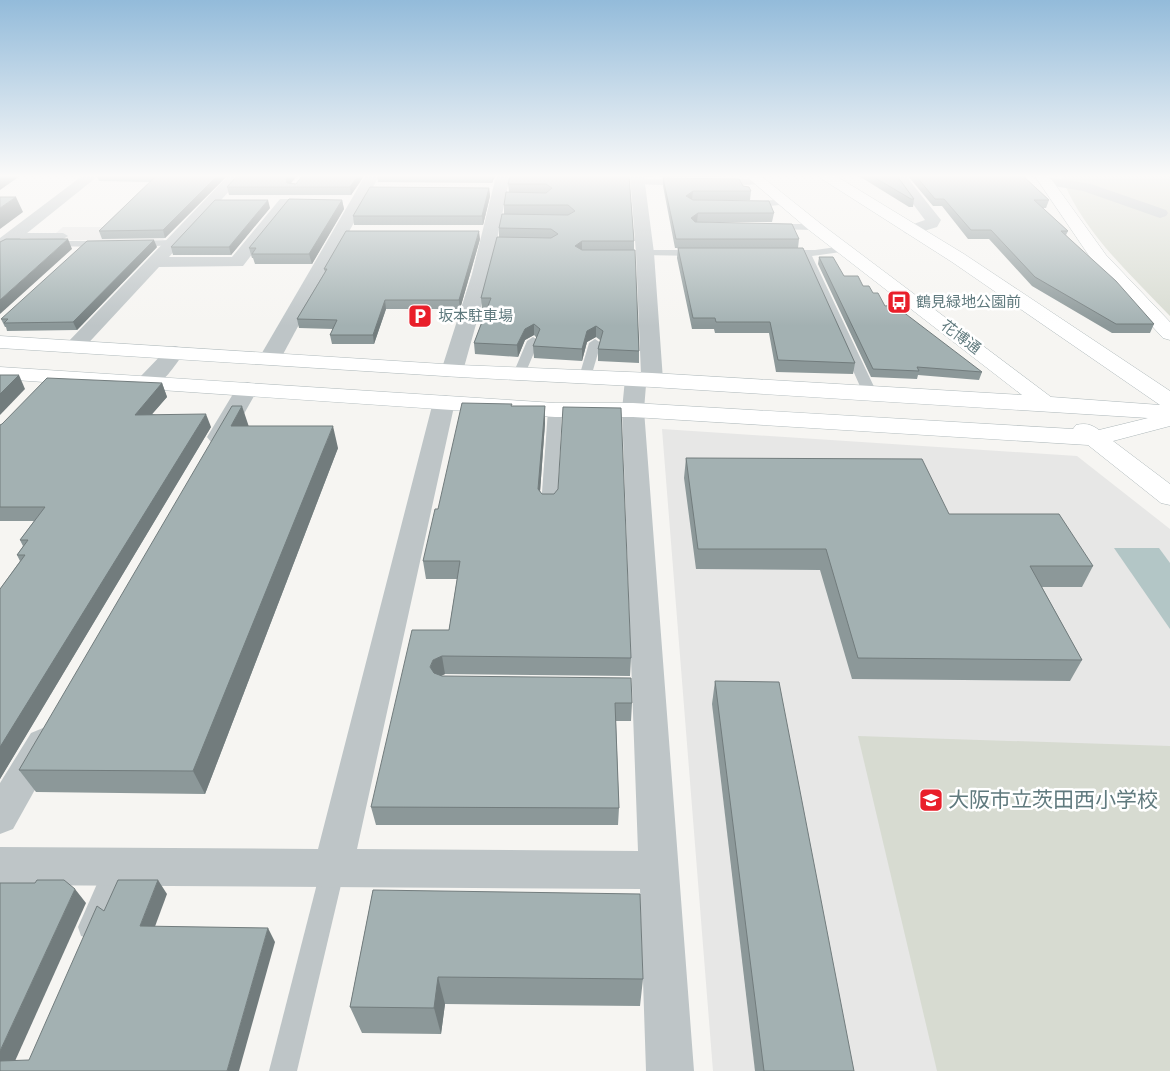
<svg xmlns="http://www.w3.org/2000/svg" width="1170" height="1071" font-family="'Open Sans','Noto Sans JP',sans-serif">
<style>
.built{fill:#e7e7e6}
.green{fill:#d7dbd1}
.water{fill:#b3c6c6}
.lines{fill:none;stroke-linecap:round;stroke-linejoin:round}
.secondary-casing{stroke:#aeb8ba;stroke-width:1}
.lane{fill:#bec5c7;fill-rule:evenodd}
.street{fill:#bec5c7;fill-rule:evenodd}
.secondary{fill:#fff;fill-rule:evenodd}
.wall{fill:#8c9899}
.shaded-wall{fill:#727c7d}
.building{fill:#a3b1b2;stroke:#727c7d}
.labels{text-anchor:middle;stroke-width:5;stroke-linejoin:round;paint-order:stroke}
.far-poi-label{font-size:15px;fill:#607a7e;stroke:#fff;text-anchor:start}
.far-street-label{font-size:15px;fill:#607a7e;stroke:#fff}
.near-poi-label{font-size:21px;fill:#607a7e;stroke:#fff;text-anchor:start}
</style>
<rect width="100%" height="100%" fill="#f6f5f2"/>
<g class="built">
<polygon points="196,205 163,240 27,240 36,233 56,233 63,227 106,227"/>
<polygon points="662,429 1077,456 1170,529 1170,1071 713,1071"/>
</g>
<g class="green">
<path d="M1061 176H1170V316C1129 273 1083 232 1061 176Z"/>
<polygon points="858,736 1170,746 1170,1071 937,1071"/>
</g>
<polygon class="water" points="1114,548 1159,548 1170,563 1170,629"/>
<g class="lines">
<g class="secondary-casing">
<g id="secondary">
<path d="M746 176H761L821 224 1051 397 1160 405 952 262 822 179 820 176H836L964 254 1170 391V426L1113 441 1170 484V505L1161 503 1088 445 633 417H555L0 379V367L555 403H633L1073 429 1076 425C1085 423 1091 424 1099 430L1148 418 652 387 459 377 0 348V336L459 365 652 373 1022 395 809 230Z"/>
<polygon points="1035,176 1049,176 1106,255 1170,322 1170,340 1163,338 1094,263"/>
</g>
</g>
<g class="lane">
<polygon points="638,179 685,180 689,183 685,186 635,184 634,182"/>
<polygon points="762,179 765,180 765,184 719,186 715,183 719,180"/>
<polygon points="786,199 789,200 789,204 749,208 744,205 749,202"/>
<polygon points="772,224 815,224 820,227 815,230 769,229 767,227"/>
<polygon points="12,233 63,233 68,236 63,239 9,238 7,236"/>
<polygon points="172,240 176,241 176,245 135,247 130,244 135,241"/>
<polygon points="50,241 105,241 110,244 105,247 46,246 46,242"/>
<polygon points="844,246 848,247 848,251 812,256 877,393 870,397 863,393 802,256 784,256 779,253 784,250 815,250"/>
<polygon points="645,250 699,250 704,253 699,256 641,255 640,253"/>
<polygon points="533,337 539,341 525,374 524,377 514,377 513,374 527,341"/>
<polygon points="595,339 601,343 591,377 590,380 580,380 579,377 589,343"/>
<polygon points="555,406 562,410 557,506 555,509 543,509 541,506 548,410"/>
<polygon points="116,856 124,859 128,867 99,936 90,939 81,936 78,927 108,859"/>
<polygon points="333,857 341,860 345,868 297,1071 269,1071 321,868 325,860"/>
</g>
<g class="street">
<polygon points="82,176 98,176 6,250 0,251 0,238"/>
<polygon points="228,176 243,176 169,257 232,257 280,199 290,199 293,202 290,205 243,266 159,267 81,351 74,353 67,351 64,347 67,343"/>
<polygon points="365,176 379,176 281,358 277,362 270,364 263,362 259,358"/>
<polygon points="496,176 510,176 490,274 463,371 460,376 452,377 444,376 441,371 472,274"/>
<polygon points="630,176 644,176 654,253 663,380 660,385 652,387 646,385 644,410 694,1071 646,1071 640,889 0,885 0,847 318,849 433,402 436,397 444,395 452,397 455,402 357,849 638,851 622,410 625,379 628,374 641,374 636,253"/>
<polygon points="892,176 906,176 941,220 937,227 911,235 905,233 903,230 905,227 925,220"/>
<polygon points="1047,177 1091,184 1166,210 1168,213 1166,216 1160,218 1083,191 1042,184 1040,181 1042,178"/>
<path d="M175 346 182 348 185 352 182 356C171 370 160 391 140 387L137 382 140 377 168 348Z"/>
<polygon points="247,382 255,384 258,389 231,437 227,442 219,444 211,442 207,437 236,389 239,384"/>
<polygon points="43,728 55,733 61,743 13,829 0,834 0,783 31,733"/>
</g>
<use href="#secondary" class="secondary"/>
</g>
<g class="wall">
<polygon points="97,176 227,176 165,238 102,239 99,231 150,182 99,181"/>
<polygon points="237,176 297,176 290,183 296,184 302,176 364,176 351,195 229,195 227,187"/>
<polygon points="377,176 495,176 492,183 378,182"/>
<polygon points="629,176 634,241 634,250 639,351 639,363 598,361 598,349 600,340 596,337 587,342 582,361 534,358 533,346 537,338 534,335 525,340 518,357 475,354 474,343 487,309 482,309 481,298 499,237 499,228 504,214 504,205 509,192 508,184"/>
<polygon points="645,176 651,176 651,177 646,177"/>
<rect x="661" y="176" width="61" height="1"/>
<polygon points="859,176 897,176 914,199 913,207 909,207"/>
<polygon points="908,176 1023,176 1049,200 1046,208 1043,208 1068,231 1066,235 1154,324 1150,333 1112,333 1032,286 989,239 968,239 942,206 933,206"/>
<polygon points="663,178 743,186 751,191 750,200 692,200 774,213 772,222 704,222 799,239 798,248 855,363 853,374 776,372 769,333 715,333 714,329 692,329 677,258 678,248 675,248 663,186"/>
<polygon points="489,188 490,196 483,225 354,225 353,216"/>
<polygon points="342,200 344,209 312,264 255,264 253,258 252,258 249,248"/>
<polygon points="270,208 231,255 173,255 171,247"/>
<polygon points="480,239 460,309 386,309 374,344 332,344 330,335 333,329 299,328 297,319 325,272 324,269"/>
<polygon points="157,247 77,330 7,331 6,327 5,327 1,319"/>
<polygon points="819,257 844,276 873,293 885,306 982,372 979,380 918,375 917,379 871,377 818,264"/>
<polygon points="162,383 167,397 152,414 211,427 0,779 0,589 20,561 17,555 23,546 20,540 34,521 0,521 0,425"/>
<polygon points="512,406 545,406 545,423 540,491 631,658 630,676 445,674 441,676 632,703 631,721 616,721 619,808 618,825 376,825 371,807 449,630 457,579 426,579 423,561 438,509"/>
<polygon points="249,426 338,448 205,794 36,792 19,770"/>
<polygon points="686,458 949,514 1093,566 1082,587 1042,587 1082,660 1070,681 852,679 820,570 696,569 684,478"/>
<polygon points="715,681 854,1071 755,1071 712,704"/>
<polygon points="373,890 643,979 640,1006 445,1004 441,1034 362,1033 350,1007"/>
</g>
<g class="shaded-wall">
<polygon points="0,176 20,176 0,190"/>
<polygon points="217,176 227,176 165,238 163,230"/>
<polygon points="289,176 297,176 288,187 286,179"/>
<polygon points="358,176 364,176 351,195 350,187"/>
<polygon points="492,176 495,176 492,183"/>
<polygon points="489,188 490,196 483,225 482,216"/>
<polygon points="693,191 692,199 685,205 686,196"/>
<polygon points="16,197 23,212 0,229 0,208"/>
<polygon points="268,200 270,208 231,255 229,247"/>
<polygon points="342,200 344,209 312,264 309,254"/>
<polygon points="698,213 697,222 690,227 691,218"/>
<polygon points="479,231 480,239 460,309 459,300"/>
<polygon points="68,239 72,249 0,314 0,300"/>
<polygon points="154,240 157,247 77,330 73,322"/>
<polygon points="582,241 582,251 575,246"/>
<polygon points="385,300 386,309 374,344 373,335"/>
<polygon points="534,324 534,335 525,340 518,357 517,345 525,329"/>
<polygon points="596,326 596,337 587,342 582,361 582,349 587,331"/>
<polygon points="19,375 25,389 0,415 0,394"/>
<polygon points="162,383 167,397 140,428 135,415"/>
<polygon points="242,406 249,427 231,426"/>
<polygon points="545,406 545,423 539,506 538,489"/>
<polygon points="206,414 211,427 0,779 0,747"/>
<polygon points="333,426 338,448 205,794 193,771"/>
<polygon points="442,656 445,674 436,678 430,667 433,660"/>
<polygon points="158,880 167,894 150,940 140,926"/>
<polygon points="75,889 86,903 11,1070 0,1062 0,1051"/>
<polygon points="268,928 275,942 239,1071 227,1071"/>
<polygon points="438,977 445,1004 441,1034 434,1008"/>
</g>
<g class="building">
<polygon points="156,176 217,176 163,230 99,231"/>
<polygon points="237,176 289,176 286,179 287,183 296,184 302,176 358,176 350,187 227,187"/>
<polygon points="510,176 629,176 634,241 582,241 575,246 582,250 635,250 639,351 598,349 603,331 596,326 587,331 582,349 533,346 540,329 534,324 525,329 517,345 474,343 491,298 481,298 497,237 551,238 558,234 551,229 499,228 502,214 568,215 575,211 568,205 504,205 506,192 546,193 552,188 546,184 508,184"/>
<polygon points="872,176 897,176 914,199 911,199"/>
<polygon points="916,176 1023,176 1049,200 1034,200 1068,231 1061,231 1116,281 1154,324 1116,324 1035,277 991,230 971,230 944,199 935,199"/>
<polygon points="663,178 739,179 743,186 749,187 751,191 693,191 686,196 693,200 769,201 774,213 698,213 691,218 695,222 792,224 799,239 676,239"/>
<polygon points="370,187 489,188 482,216 353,216"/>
<polygon points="0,197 16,197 0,208"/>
<polygon points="289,199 342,200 309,254 252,254 256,248 249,248"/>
<polygon points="215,200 268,200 229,247 171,247"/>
<polygon points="346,231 479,231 459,300 385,300 373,335 330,335 337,320 297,319 327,269 324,269"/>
<polygon points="6,239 68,239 0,300 0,242"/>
<polygon points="154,240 73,322 4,323 8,319 1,319 87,241"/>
<polygon points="678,248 803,248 855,363 778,360 770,322 716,322 715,318 693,318"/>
<polygon points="819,257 833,257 844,276 858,276 863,286 869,286 873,293 878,293 885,306 894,305 982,372 917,367 919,371 873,369"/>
<polygon points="0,375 19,375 0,394"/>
<polygon points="47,378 162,383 135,415 206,414 0,747 0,589 25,555 17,555 28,540 20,540 45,507 0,507 0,425 2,424"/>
<polygon points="462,403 512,404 511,406 545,406 538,489 542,494 554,494 558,489 563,407 621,408 631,658 442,656 433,660 430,667 434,673 442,676 631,678 632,703 615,703 619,808 371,807 412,630 449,630 460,561 423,561 435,509 438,509"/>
<polygon points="232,406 242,406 231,426 333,426 193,771 19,770"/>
<polygon points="686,458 922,459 949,514 1059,514 1093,566 1030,566 1082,660 858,658 826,549 698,549"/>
<polygon points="715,681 779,682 854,1071 764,1071"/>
<polygon points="37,880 64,880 75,889 0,1051 0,883 35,883"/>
<polygon points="118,880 158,880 140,926 268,928 227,1071 0,1071 0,1061 29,1060 97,906 104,911"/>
<polygon points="373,890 640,894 643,979 438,977 434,1008 350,1007"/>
</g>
<linearGradient id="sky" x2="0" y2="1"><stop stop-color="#93bbda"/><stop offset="0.54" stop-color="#fbfaf9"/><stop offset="1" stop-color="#fbfaf9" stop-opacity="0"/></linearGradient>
<rect width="1170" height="326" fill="url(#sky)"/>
<defs>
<g id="bus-square" transform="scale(1.25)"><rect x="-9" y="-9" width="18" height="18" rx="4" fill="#e91f2a" stroke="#fff"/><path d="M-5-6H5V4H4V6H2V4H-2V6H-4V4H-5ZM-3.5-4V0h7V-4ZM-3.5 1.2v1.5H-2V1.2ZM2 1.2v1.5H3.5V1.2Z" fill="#fff"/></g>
<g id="parking-square" transform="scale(1.25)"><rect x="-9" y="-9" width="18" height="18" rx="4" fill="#e91f2a" stroke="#fff"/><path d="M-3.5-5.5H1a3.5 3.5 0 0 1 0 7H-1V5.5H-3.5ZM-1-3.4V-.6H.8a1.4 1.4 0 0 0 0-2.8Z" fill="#fff"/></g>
<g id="school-square" transform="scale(1.25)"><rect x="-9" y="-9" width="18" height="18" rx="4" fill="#e91f2a" stroke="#fff"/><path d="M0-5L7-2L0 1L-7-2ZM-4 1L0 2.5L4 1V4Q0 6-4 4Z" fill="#fff"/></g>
</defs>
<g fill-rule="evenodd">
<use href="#bus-square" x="899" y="302"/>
<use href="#parking-square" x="420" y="316"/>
<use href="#school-square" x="931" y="800"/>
</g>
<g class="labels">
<g class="far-poi-label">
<text x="916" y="307">鶴見緑地公園前</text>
<text x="438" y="321">坂本駐車場</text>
</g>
<g class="far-street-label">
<text transform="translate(961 337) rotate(37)" y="5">花博通</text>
</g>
<g class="near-poi-label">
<text x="948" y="807">大阪市立茨田西小学校</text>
</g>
</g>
</svg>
